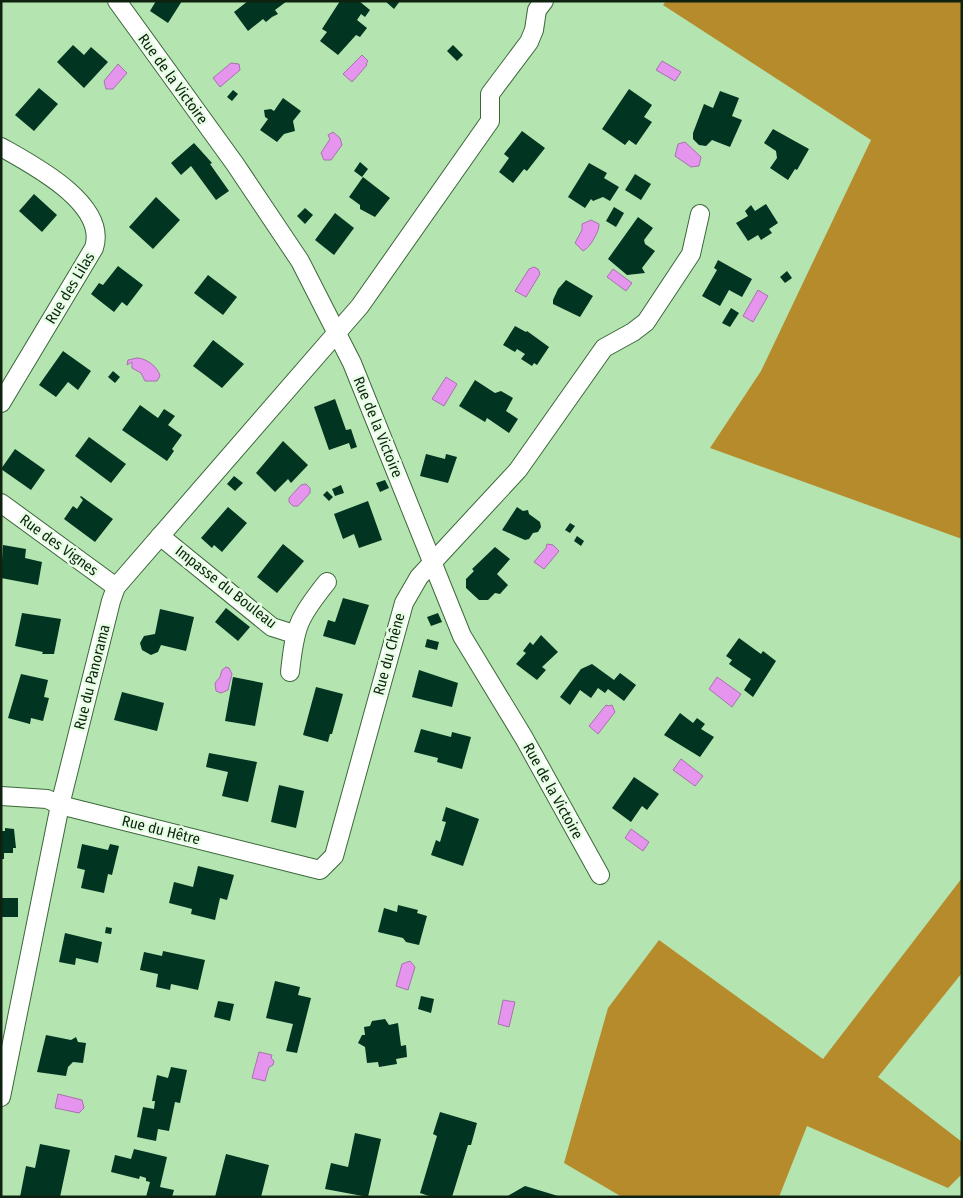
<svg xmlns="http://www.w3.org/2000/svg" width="963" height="1198" font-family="'Fira Sans Condensed',sans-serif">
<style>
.forest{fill:#b68b2c}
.water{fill:#e695ee;stroke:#a672ab}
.building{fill:#023422}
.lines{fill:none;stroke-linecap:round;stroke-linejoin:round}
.street-casing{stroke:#3b6739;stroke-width:20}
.street{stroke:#fff;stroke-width:18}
.labels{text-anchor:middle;stroke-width:5;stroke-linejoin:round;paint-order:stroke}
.street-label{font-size:15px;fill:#0f220f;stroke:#e6fee4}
</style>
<rect width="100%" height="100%" fill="#b4e5b1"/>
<g class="forest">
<polygon points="666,1 962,1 962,539 710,448 761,371 871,140 663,5"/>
<polygon points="962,878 962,973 878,1077 962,1142 962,1174 948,1188 807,1126 779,1197 622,1197 564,1163 608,1008 659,940 823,1059"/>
</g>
<g class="water">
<polygon points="362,55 368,61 366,64 367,65 352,82 343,74"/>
<polygon points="662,61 681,72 675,81 656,70"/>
<polygon points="231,63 239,64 240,70 220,87 213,78"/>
<polygon points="118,64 127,73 113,89 106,89 104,81"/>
<polygon points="333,132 340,138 342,145 331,160 324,160 321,153 330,139 328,135"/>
<polygon points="685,142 701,157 699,166 691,167 675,156 678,144"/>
<path d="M591 220 599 224C600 230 590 248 583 251L575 243 582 230V224Z"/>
<polygon points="534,267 538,269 540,274 526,297 515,291 529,269"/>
<polygon points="613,269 632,283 626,291 607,277"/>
<polygon points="758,290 768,296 753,322 743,316"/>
<path d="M137 358C146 358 158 367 160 376L157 381H145L141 373 132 368V362L127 365 128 360Z"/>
<polygon points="446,377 457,384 444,406 432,399"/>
<polygon points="306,484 310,488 310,493 298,506 293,506 289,502 289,498 301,485"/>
<polygon points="547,544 553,545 559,551 544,569 534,562 546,548"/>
<polygon points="226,667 229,668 232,674 228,690 221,693 216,691 215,683 220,677 222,670"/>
<polygon points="717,677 741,694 732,707 709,689"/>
<polygon points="606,705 609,706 612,705 615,712 598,734 589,726"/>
<polygon points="681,759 703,776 695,786 673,770"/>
<polygon points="631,829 649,842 643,851 625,838"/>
<polygon points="410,961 415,967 408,990 396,986 402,964"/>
<polygon points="503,1000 515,1002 509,1027 498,1024"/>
<polygon points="259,1052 272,1055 271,1058 274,1061 273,1065 269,1067 265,1081 252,1078"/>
<polygon points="58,1094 82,1100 84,1108 79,1113 55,1108"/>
</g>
<g class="building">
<polygon points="156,1 182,1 168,23 150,11"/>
<polygon points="248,1 287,1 275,10 278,14 272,17 266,22 263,19 248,31 234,12"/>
<polygon points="340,1 359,1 370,10 365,17 361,14 357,20 367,28 360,37 356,35 338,55 320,41 327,32 322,29"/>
<polygon points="385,1 400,1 394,9"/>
<polygon points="73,45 84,55 91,47 108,62 84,88 57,62"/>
<polygon points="453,45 463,55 457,61 447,51"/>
<polygon points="39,88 58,104 34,131 15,115"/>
<polygon points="629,89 652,105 644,117 652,122 636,145 629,140 625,145 602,129"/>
<polygon points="233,90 238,94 232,101 227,97"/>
<polygon points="720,91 739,98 732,116 742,120 730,147 712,140 706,146 699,145 693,139 693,133 704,104 713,108"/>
<polygon points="283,98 301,111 293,121 295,131 284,134 277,142 260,130 268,119 265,117 264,110 271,109 274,111"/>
<polygon points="773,129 809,149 797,170 795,169 788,180 770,168 777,158 776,151 764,143"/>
<polygon points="522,131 545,148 527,171 524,169 513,183 499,172 509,158 504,154"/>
<polygon points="194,143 212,163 210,164 229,191 216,200 191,166 181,175 171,163"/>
<polygon points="360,162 368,169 362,177 354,171"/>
<polygon points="589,163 607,173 604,178 619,187 610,201 603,197 593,201 591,199 585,208 568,197"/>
<polygon points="635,174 651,184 641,200 625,190"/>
<polygon points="363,177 390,198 375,217 360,209 360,205 349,197"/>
<polygon points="34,194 57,215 42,232 19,211"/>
<polygon points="156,197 180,220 153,249 129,227"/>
<polygon points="766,204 778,223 769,229 772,233 761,240 758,235 748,241 736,223 748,216 745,211 751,205 755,211"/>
<polygon points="614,207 624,213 616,227 606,221"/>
<polygon points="305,208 313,215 305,224 297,216"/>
<polygon points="335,213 354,228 334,255 315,240"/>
<polygon points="638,217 653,228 644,240 645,244 655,251 642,268 645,273 627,275 608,259"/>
<polygon points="718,260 752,279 742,297 729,290 720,306 702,296 717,270 714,268"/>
<polygon points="118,266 143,285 127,306 122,302 114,312 91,294 99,283 103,285"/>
<polygon points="787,271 792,278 785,283 780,277"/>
<polygon points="208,275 237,297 223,315 194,293"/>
<polygon points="566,280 593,296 580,317 553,304 553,300 558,289"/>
<polygon points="731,308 739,313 730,327 722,323"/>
<polygon points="515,326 526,332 527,331 549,347 537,365 534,363 532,366 521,359 525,354 517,349 515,352 503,345"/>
<polygon points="213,340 244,364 222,388 193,366"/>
<polygon points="63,351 91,371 78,390 68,382 56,397 39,385"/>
<polygon points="113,371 120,377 115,383 108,377"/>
<polygon points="475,380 495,393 501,391 513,398 506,411 518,419 509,433 487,418 485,422 459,406"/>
<polygon points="335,399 346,430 351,429 357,447 351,449 349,443 329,450 314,407"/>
<polygon points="140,405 158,418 164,409 175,416 168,425 182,435 172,449 174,451 167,461 122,430"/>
<polygon points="89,437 126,464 111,483 75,456"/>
<polygon points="283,441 308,465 291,483 288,479 275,492 256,473"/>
<polygon points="15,449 45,470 31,490 1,469"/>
<polygon points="426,454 445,459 446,454 457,457 448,483 420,476"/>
<polygon points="234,476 243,483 235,491 227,484"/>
<polygon points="385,480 389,488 380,492 376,483"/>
<polygon points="341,485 344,493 335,496 332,489"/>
<polygon points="327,491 333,497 329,501 323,495"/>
<polygon points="81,496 113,519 95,542 64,519 73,506 77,509 83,500 80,497"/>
<polygon points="368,501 382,540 359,548 354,534 343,539 334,514"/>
<polygon points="228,507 247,523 222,552 214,545 212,548 201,538"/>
<polygon points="517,507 523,511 528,510 529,514 540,522 541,527 538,532 533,533 529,539 525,540 502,530"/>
<polygon points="570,523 575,526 570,533 565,530"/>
<polygon points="577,536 584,541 581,546 574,541"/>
<polygon points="283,544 304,561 277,593 257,577"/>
<polygon points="3,545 26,549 25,558 42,562 38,585 1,578"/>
<polygon points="495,547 510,559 497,574 508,585 500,594 495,593 488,600 479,600 466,588 466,579 474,571 472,569"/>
<polygon points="343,598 369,605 355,645 323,636 328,620 335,622"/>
<polygon points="226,608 250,627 238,641 215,622"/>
<polygon points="160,609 194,617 186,651 161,645 158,652 151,655 142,650 140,643 144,636 155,634"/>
<polygon points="22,613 61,619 54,654 42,654 43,652 15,646"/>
<polygon points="438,613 442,622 431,626 427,617"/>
<polygon points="541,635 558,652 542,667 546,670 537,680 516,664 526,653 523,651 530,642 533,645"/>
<polygon points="739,638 761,654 763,651 776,661 753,697 744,690 751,679 729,664 732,660 726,656"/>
<polygon points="427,639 439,642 437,650 425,647"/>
<polygon points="592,664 614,680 620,673 636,685 624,701 608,689 605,693 598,688 591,698 580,690 570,705 560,697 581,669"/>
<polygon points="419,670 458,683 452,707 412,697"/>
<polygon points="21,674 48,680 44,697 49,698 43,721 31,718 30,724 8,718"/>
<polygon points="233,677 263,683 255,726 225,721"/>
<polygon points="316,687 343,694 332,734 330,734 328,742 303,735"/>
<polygon points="122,692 164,703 157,731 114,720"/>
<polygon points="680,713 693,723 697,718 705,724 701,729 714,737 700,757 664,735"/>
<polygon points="421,729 451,737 452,732 471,737 462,769 437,762 438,758 414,752"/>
<polygon points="209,753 257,762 248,802 222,796 228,772 206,767"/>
<polygon points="634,777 659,794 647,810 642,806 631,822 612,808"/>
<polygon points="279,785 304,791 296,828 271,822"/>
<polygon points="446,807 479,819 463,866 431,855 436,840 440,842 446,822 442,821"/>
<polygon points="5,828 14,829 16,848 13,848 13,853 4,853 4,859 1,859 1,831 5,831"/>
<polygon points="82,844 108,850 110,844 119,846 112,875 108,874 104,893 81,888 85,870 77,868"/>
<polygon points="198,866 234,875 227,900 220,898 215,920 191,914 192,909 169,903 174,882 193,887"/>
<rect x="1" y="898" width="17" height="19"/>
<polygon points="398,905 418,910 417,913 427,916 419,945 406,942 403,938 378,932 384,908 397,912"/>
<polygon points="106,927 112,928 111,934 105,933"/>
<polygon points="65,933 102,942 98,963 76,958 75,965 59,962"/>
<polygon points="163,951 205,960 198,990 171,984 170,990 156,987 158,974 140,970 144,952 162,956"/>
<polygon points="275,981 300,987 298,995 311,998 297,1053 286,1051 293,1024 266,1018"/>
<polygon points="421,996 434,999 431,1013 418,1009"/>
<polygon points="218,1001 234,1004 230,1021 214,1017"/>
<polygon points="385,1019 389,1025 398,1023 401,1046 406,1045 407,1057 396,1059 397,1064 379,1067 378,1062 367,1063 365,1047 358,1043 362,1035 365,1035 364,1027 370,1026 372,1021"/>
<polygon points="46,1035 71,1040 76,1037 78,1042 86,1043 83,1063 73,1062 68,1067 66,1076 37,1072"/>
<polygon points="171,1067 187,1070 180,1103 175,1102 169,1131 158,1129 156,1141 137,1137 143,1107 154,1109 155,1101 152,1101 157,1075 168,1078"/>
<polygon points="440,1112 477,1123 471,1145 468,1145 452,1197 432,1197 420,1193 437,1136 433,1134"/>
<polygon points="355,1133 381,1139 368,1197 325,1189 331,1163 348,1167"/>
<polygon points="40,1144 70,1150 60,1197 20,1197 26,1166 35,1168"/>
<polygon points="134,1149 167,1157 160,1187 174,1190 172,1197 146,1197 150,1182 146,1181 146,1178 140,1176 139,1179 111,1172 115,1155 131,1159"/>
<polygon points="226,1154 269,1165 261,1197 215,1197"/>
<polygon points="525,1186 558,1196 558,1197 506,1197"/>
</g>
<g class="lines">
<g class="street-casing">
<g id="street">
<polyline points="117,1 235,164 300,261 352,363 462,636 524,738 600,875"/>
<path d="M1 147C33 165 108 204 94 248L1 403"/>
<polyline points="1,503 116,587"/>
<polyline points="160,536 272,627 294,634"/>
<path d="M290 672C295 626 298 618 327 582"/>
<polyline points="1,796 47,799 60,805 320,870 334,856 404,603 419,577 518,470 604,348 633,332 646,322 691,254 700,214"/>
<polyline points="1,1097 60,805 111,601 116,587 360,306 490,121 490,94 529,42 534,30 537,10 544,1"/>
</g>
</g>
<use href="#street" class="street"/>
</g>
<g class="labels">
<g class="street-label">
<text transform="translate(173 79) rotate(54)" y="5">Rue de la Victoire</text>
<text transform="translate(70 288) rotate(-59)" y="5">Rue des Lilas</text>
<text transform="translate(378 427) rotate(68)" y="5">Rue de la Victoire</text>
<text transform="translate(59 545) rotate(36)" y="5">Rue des Vignes</text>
<text transform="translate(226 587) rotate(38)" y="5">Impasse du Bouleau</text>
<text transform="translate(389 654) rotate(-75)" y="5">Rue du Chêne</text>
<text transform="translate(92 677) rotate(-76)" y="5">Rue du Panorama</text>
<text transform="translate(553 791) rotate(61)" y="5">Rue de la Victoire</text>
<text transform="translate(161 830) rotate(14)" y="5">Rue du Hêtre</text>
</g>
</g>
<rect width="963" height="1198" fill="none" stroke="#0f220f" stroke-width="5"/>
</svg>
